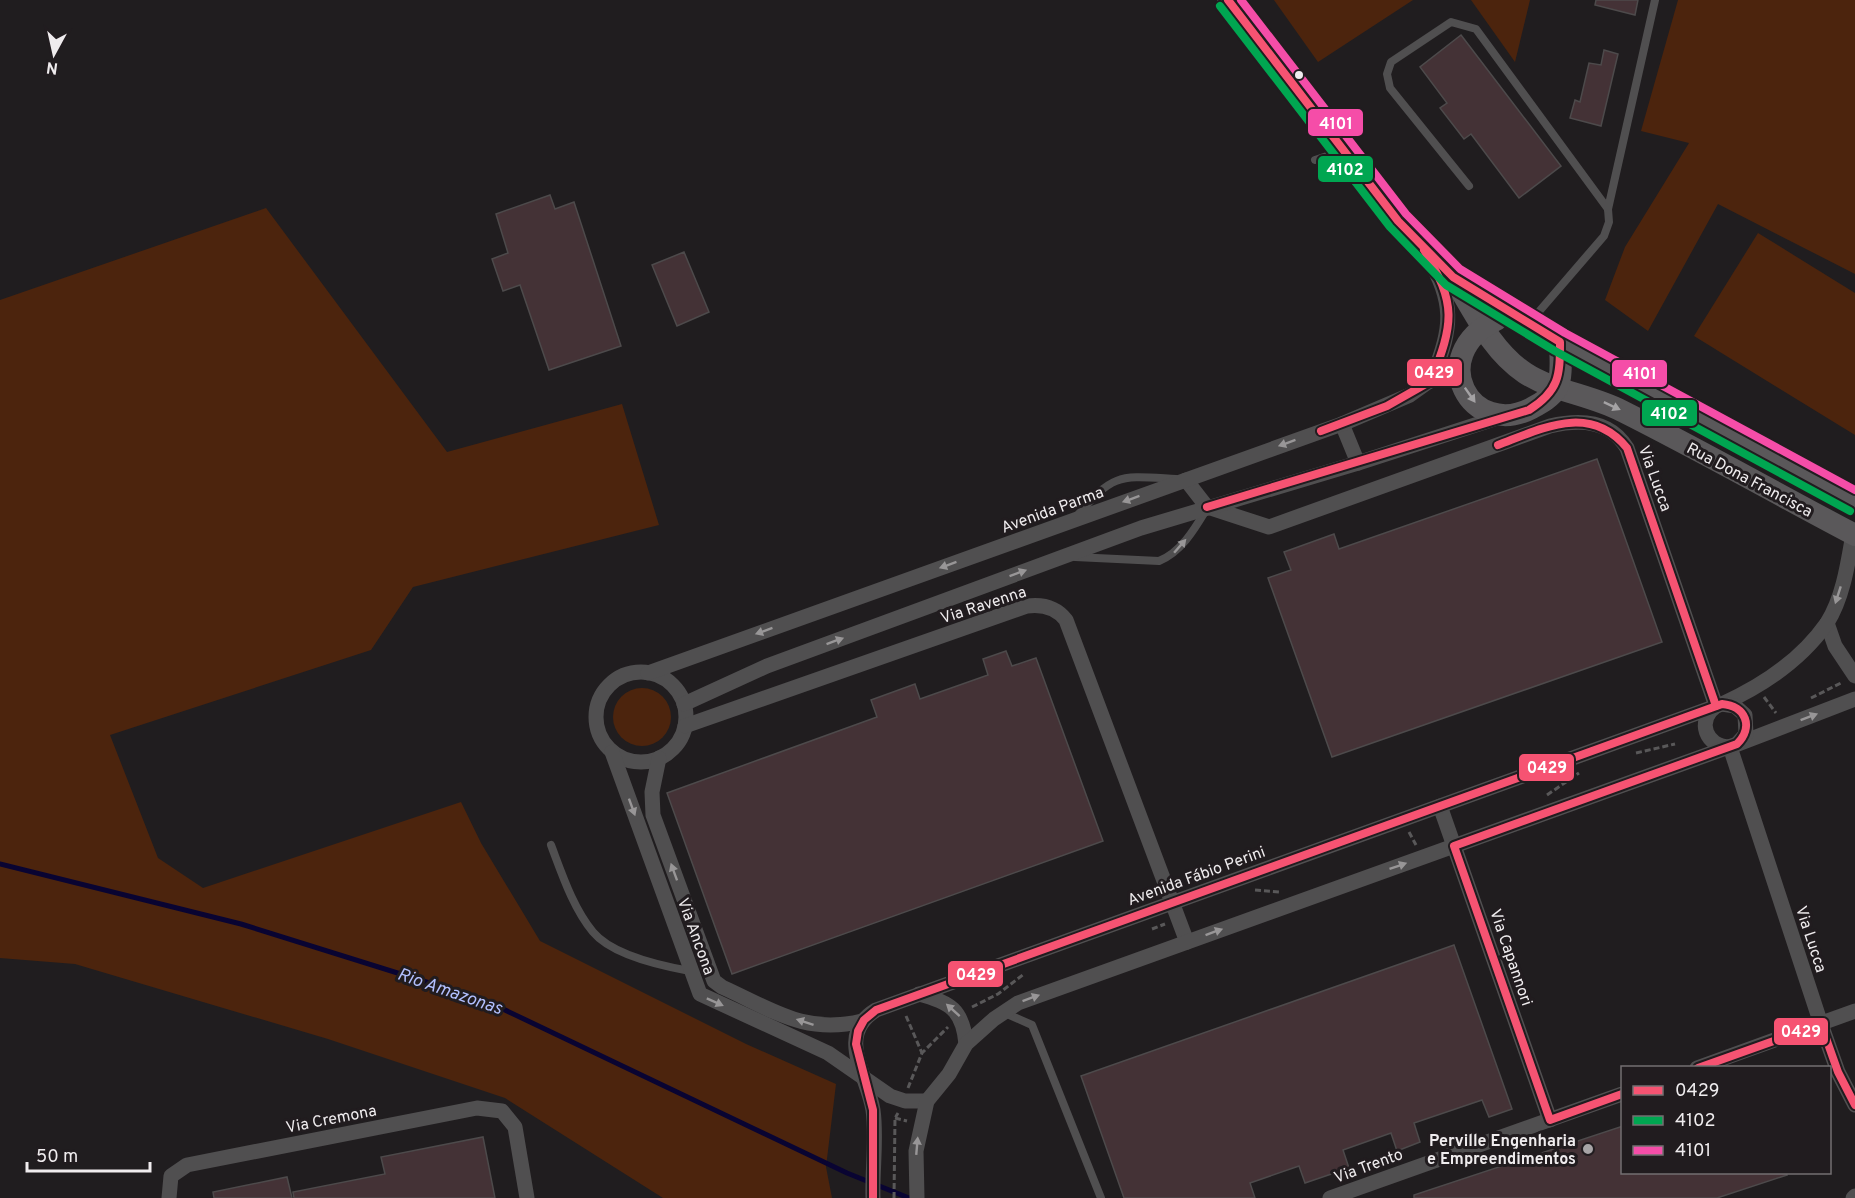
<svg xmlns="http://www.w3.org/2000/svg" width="1855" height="1198" font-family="Overpass,sans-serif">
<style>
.green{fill:#4c240d}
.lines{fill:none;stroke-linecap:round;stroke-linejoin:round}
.stream{stroke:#090432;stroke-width:5}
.building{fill:#443236;stroke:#4d4a4b;stroke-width:1.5}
.path{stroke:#595859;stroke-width:3;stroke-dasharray:6 3;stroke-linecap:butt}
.service{stroke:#504f50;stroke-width:8}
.minor{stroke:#504f50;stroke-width:15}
.primary{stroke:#5a585a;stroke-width:22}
.bus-1-casing{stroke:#211c1f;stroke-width:12}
.bus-2-casing{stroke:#211c1f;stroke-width:12}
.bus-3-casing{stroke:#211c1f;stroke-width:12}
.bus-1{stroke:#f65372;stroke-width:8}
.bus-2{stroke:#00a651;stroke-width:8}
.bus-3{stroke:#f54da8;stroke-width:8}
.oneway{fill:#a4a2a4}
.oneway2{fill:#989697}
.bus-dot{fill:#efecee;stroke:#211c1f;stroke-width:2}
.poi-dot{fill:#a7a4a6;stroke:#211c1f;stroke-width:2}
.labels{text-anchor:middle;stroke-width:6;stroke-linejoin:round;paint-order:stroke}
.street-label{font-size:16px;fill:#efecee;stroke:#211c1f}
.poi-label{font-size:16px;font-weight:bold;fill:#efecee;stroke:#211c1f;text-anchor:end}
.water-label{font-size:18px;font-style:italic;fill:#b2bffd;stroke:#211c1f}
.line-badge{stroke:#211c1f;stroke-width:2}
.badge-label{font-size:16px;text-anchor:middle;font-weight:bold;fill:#fff}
</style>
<rect width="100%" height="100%" fill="#201d1f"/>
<g class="green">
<polygon points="1274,0 1413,0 1318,62"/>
<polygon points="1471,0 1530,0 1515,62"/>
<polygon points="1678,0 1855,0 1855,274 1718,204 1648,331 1605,300 1625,247 1689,143 1641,131"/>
<polygon points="266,208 447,452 622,404 659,525 413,587 371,650 110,735 158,858 203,888 461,802 481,843 540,941 746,1044 836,1084 826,1167 832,1198 663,1198 505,1098 328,1039 75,964 0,958 0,300"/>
<polygon points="1758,233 1855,293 1855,435 1694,336"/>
<circle cx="642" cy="717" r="29"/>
</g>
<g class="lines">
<polyline class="stream" points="0,864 241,924 484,1000 847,1173 909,1198"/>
</g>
<g class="building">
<polygon points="1596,0 1638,0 1635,15 1595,5"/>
<polygon points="1461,35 1561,166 1519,198 1471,134 1464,139 1440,108 1447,103 1420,67"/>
<polygon points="1604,50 1618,54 1601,126 1570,118 1575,100 1580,102 1589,63 1601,65"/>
<polygon points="550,195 555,209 574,202 621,346 549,370 520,285 503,291 492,259 508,253 496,214"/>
<polygon points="684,252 709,312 677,326 652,265"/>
<polygon points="1597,459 1662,642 1332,757 1268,578 1291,570 1284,552 1334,534 1339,549"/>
<polygon points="1006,651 1012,666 1036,658 1103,841 732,974 667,793 877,717 871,700 915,684 920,699 988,675 983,659"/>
<polygon points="1454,945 1512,1109 1489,1117 1482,1100 1414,1123 1420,1142 1397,1151 1391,1133 1343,1150 1349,1168 1305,1183 1299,1166 1250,1183 1255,1198 1124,1198 1081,1076"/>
<polygon points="1623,1126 1623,1173 1786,1173 1787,1175 1717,1198 1414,1198 1414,1195"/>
<polygon points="483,1137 495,1198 294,1198 293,1192 385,1174 381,1157"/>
<polygon points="287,1177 292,1198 214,1198 213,1192"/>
</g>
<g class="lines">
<g class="path">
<polyline points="1764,697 1776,713"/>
<polyline points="1811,698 1843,682"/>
<polyline points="1636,753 1675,744"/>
<polyline points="1547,795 1579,773"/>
<polyline points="1409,832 1416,845"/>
<polyline points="1255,890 1279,892"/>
<polyline points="1152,929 1165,924"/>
<polyline points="972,1007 998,994 1024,974"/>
<polyline points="906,1016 922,1053"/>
<polyline points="908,1088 922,1053 948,1027"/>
<polyline points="895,1118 907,1121"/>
<polyline points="894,1198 895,1118 898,1113"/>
</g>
<g class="service">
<polyline points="1315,160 1342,151"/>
<polyline points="1469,186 1390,88 1387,74 1391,62 1451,22 1476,29 1608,209 1609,222 1604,236 1530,322"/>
<polyline points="1608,209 1655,0"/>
<path d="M1077 516C1114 472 1120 476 1176 479"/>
<path d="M1075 557 1159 561C1181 552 1194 530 1206 510"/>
<path d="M551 845C562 874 573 908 593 932 612 955 662 966 690 971"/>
<polyline points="1005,1013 1032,1025 1101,1198"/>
</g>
<g class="minor">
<path d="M1431 381C1449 335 1457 309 1432 265"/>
<polyline points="1342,424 1358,463"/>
<polyline points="1186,480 1207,507"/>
<path d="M1208 507 1269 527 1550 426C1580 419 1610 420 1627 448L1716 706"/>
<polyline points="1827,623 1835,646 1855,676"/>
<circle cx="641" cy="717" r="45"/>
<polyline points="648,673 1342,424 1410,395 1459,360"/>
<polyline points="684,704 767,666 1141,528 1358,463 1500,417"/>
<path d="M1722 704C1762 686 1801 660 1827 623 1843 598 1848 563 1853 534"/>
<path d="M1716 706C1696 721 1706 747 1730 747"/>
<path d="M685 726 1027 606C1042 604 1056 607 1066 620L1187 942"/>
<polyline points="1738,744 1855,699"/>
<polyline points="1730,747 1821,1024 1838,1072 1855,1105"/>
<polyline points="612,752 700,994 828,1053 890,1096 905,1101 927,1101"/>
<path d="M659 758 652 792 653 815 714 981 722 987C773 1010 805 1035 862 1021"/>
<polyline points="1440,806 1550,1120"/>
<path d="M919 994C950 1002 963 1010 966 1044"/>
<polyline points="1697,1068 1855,1011"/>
<polyline points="169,1198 171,1176 187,1165 477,1108 502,1111 515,1127 527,1198"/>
<path d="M873 1198C872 1170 877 1138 873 1110 868 1076 835 1035 876 1010L1722 704 1735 706 1745 715 1746 734 1737 744 1018 1003 994 1019 966 1044 949 1074 927 1101 916 1151 917 1198"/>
<polyline points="1330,1198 1622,1094"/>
<polyline points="1853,1198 1855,1196"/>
</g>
<g class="primary">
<polyline points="1228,0 1398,221 1453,277 1560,342 1855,502"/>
<path d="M1454 279C1474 312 1492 351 1525 373 1552 391 1591 395 1622 411 1700 450 1777 494 1855 535"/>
<path d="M1496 320C1424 356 1471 440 1532 408 1541 403 1552 397 1557 388 1563 375 1560 355 1560 342"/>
</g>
<g class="bus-1-casing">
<g id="bus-1">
<path d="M1321 431 1387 406 1431 381C1454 322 1457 305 1424 250"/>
<path d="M1498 445C1543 428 1590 403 1627 448L1716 706"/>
<path d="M1207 507 1529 410C1559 391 1560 376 1560 342L1453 277 1398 221 1228 0"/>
<polyline points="1698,1068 1821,1024 1838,1072 1855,1105"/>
<path d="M873 1198V1110L856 1044 858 1031 864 1020 876 1010 1722 704C1746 706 1754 727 1737 744L1454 846 1550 1120 1622 1094"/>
</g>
</g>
<g class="bus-2-casing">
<polyline id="bus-2" points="1220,6 1390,227 1446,285 1555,351 1850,511"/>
</g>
<g class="bus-3-casing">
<polyline id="bus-3" points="1241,0 1406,214 1460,269 1565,333 1855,490"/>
</g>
<use href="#bus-1" class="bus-1"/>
<use href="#bus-2" class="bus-2"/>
<use href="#bus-3" class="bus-3"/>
</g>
<defs><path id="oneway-solid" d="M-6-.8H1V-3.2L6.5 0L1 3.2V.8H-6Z" transform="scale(1.5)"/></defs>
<g class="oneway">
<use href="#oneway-solid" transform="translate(1470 395) rotate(55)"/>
<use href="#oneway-solid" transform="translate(1612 406) rotate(25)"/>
</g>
<g class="oneway2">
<use href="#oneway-solid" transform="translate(1287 443) rotate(160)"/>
<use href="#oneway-solid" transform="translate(1131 499) rotate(160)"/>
<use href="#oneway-solid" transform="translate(1180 546) rotate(-49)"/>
<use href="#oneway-solid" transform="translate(948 565) rotate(160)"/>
<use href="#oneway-solid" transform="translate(1018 573) rotate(-20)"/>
<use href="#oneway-solid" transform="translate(1838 595) rotate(108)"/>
<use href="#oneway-solid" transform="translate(764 631) rotate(160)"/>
<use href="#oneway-solid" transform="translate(835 641) rotate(-20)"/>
<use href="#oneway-solid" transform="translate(1809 717) rotate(-21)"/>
<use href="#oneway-solid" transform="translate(632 807) rotate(70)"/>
<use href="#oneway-solid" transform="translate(1398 866) rotate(-19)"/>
<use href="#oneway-solid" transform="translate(674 872) rotate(-110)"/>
<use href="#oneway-solid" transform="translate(1214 932) rotate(-20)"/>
<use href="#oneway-solid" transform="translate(1031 998) rotate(-20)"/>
<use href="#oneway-solid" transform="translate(715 1002) rotate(24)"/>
<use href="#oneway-solid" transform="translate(953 1010) rotate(-138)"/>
<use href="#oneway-solid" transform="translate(805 1022) rotate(-162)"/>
<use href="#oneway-solid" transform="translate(917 1146) rotate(-85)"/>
</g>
<circle class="bus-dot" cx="1299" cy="75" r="5"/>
<circle class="poi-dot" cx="1588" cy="1149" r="6"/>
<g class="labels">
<g class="street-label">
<text transform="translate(1656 478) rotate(70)" y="6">Via Lucca</text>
<text transform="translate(1750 479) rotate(28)" y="6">Rua Dona Francisca</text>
<text transform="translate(1052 509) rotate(-20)" y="6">Avenida Parma</text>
<text transform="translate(983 604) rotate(-18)" y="6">Via Ravenna</text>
<text transform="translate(1196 875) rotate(-20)" y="6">Avenida Fábio Perini</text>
<text transform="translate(697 936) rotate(70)" y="6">Via Ancona</text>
<text transform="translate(1812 939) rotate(72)" y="6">Via Lucca</text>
<text transform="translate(1512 957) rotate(71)" y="6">Via Capannori</text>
<text transform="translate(331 1118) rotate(-11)" y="6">Via Cremona</text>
<text transform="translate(1368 1165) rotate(-20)" y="6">Via Trento</text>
</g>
<g class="poi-label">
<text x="1576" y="1146">Perville Engenharia<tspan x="1576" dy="18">e Empreendimentos</tspan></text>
</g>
<g class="water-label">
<text transform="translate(450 991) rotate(19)" y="6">Rio Amazonas</text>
</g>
</g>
<g class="line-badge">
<rect x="1307" y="108" width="57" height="29" rx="6" fill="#f54da8"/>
<rect x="1317" y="155" width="57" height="28" rx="6" fill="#00a651"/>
<rect x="1406" y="358" width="57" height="29" rx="6" fill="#f65372"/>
<rect x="1611" y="359" width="57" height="29" rx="6" fill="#f54da8"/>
<rect x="1641" y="399" width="57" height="28" rx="6" fill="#00a651"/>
<rect x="1518" y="753" width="57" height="29" rx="6" fill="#f65372"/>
<rect x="947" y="960" width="57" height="28" rx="6" fill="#f65372"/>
<rect x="1773" y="1017" width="56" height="29" rx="6" fill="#f65372"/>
</g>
<g class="badge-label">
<text x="1336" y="129">4101</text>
<text x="1345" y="175">4102</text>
<text x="1434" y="378">0429</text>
<text x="1640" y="379">4101</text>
<text x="1669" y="419">4102</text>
<text x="1547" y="773">0429</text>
<text x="976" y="980">0429</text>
<text x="1801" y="1037">0429</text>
</g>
<rect x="1621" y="1066" width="210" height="108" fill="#211c1f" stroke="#736f72" stroke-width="1.5"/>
<rect x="1633" y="1086" width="30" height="9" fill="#f65372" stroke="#736f72" stroke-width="1.5"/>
<text x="1675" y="1096" font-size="18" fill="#efecee">0429</text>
<rect x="1633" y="1116" width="30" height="9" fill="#00a651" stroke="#736f72" stroke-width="1.5"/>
<text x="1675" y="1126" font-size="18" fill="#efecee">4102</text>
<rect x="1633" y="1146" width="30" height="9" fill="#f54da8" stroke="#736f72" stroke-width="1.5"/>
<text x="1675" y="1156" font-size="18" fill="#efecee">4101</text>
<g transform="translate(54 54) rotate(188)" stroke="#211c1f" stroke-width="4.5" paint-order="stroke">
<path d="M0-4.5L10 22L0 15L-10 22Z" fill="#efecee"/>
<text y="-9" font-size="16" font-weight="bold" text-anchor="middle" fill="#efecee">N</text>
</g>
<path d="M27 1162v9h123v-9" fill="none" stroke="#efecee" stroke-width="3"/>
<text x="36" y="1162" font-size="18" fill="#efecee" stroke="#211c1f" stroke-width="4.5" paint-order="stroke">50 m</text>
</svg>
